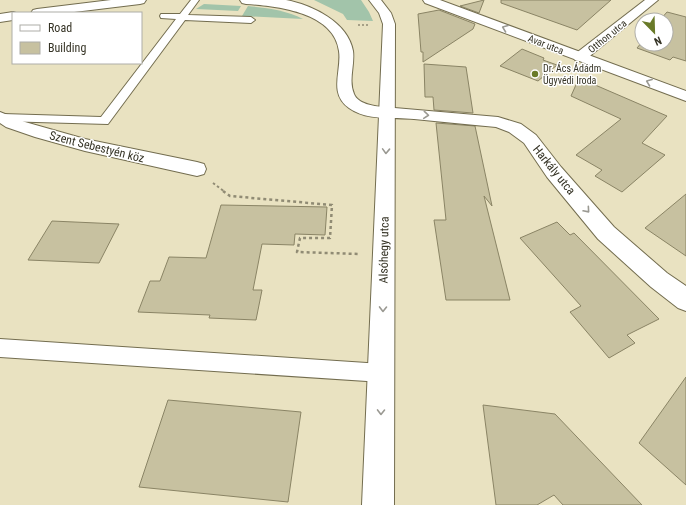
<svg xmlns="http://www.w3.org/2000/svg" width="686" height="505" font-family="'Roboto Condensed',sans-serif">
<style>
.green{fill:#a2c4aa}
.building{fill:#c7c1a0;stroke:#8a8465}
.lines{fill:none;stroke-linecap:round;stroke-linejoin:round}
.service-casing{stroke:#736d4f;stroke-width:2}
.minor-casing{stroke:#736d4f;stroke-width:2}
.tertiary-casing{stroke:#736d4f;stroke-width:2}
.path-far2{stroke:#908b74;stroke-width:1.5;stroke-dasharray:2 2;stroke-linecap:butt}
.path-far1{stroke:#908b74;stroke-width:2;stroke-dasharray:2.5 2.5;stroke-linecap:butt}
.path{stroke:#908b74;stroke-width:2.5;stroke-dasharray:3 3;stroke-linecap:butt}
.service{fill:#fff;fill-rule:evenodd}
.minor{fill:#fff;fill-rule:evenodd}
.tertiary{fill:#fff;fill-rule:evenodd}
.oneway{stroke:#9a9992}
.poi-dot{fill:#697a29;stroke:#fff;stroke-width:1.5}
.labels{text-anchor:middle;stroke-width:3;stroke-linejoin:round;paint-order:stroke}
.far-street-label{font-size:10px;fill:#353325;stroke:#fff}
.far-poi-label{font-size:10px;fill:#353325;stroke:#fff;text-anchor:start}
.street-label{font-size:12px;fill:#353325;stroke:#fff}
</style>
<rect width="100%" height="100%" fill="#e9e2c1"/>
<g class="green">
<polygon points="314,0 361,0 369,12 373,21 347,20 343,14"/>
<polygon points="204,4 241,6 238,11 196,9"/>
<path d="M248 6C267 8 286 10 303 19L242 16Z"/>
</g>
<g class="building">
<polygon points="484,0 479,13 460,6"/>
<polygon points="501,0 611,0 577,30 501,3"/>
<polygon points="439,10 475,24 473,29 423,62 423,52 421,52 418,14"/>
<polygon points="667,12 686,17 686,61 673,57 670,60 637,48 642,42 642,44 666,44 666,20 660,20"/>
<polygon points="522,49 544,58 543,60 557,65 538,81 500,66"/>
<polygon points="424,64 466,67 473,113 434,110 433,97 425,97"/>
<polygon points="579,78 667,116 642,143 665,155 622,192 595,176 602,170 576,155 621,119 571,96"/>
<polygon points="436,123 475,126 492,206 484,196 510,300 446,300 434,220 446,220"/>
<polygon points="686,194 686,256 645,228"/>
<polygon points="221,205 327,207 325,235 295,234 294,245 262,244 253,290 262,290 256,320 209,318 210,315 138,312 150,281 160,281 169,257 206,258"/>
<polygon points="52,221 119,224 99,263 28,260"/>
<polygon points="557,222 570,235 574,233 659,319 627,335 635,343 609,358 570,312 581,306 520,238"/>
<polygon points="686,377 686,485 639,443"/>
<polygon points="168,400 301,412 288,502 139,487"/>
<polygon points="483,405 555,414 642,505 563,505 554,495 537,505 496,505"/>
</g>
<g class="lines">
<g class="service-casing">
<g id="service">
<polygon points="191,0 199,0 188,15 251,17 255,20 251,23 185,20 108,124 0,121 0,115 3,114 101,117 176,19 161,18 160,16 161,14 180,14"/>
<polygon points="0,339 382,364 388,367 391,373 388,379 382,382 0,357"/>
</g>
</g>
<g class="minor-casing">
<g id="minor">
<polygon points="111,0 146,0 144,3 140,4 66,13 31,13 33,10 37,9"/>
<path d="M240 0C255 0 272 0 286 0 312 5 348 22 353 51 355 65 348 80 354 94 358 104 373 106 383 107L498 117 521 124 536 135 561 167 614 227 667 273 686 286V311L678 308 651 287 598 239 547 177 524 143 509 132 496 127C468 124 441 122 414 119 393 117 367 121 349 108 328 93 342 71 339 51 334 12 276 6 246 4L242 3Z"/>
<polygon points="645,0 658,0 585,60 580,61 575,60 573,57 575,54"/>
<polygon points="13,12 16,13 13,13 13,20 0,22 0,14"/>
<polygon points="0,112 25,122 85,139 197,162 204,164 206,169 204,174 197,176 85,151 35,137 6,127 0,123"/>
</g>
</g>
<g class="tertiary-casing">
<g id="tertiary">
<polygon points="369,0 381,0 391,13 395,24 394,505 362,505 383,24 379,13"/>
<polygon points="423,0 440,0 686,91 686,101 425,3"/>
</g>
</g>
<polyline class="path-far2" points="358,25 369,25"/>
<polyline class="path-far1" points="213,183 225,192"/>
<polyline class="path" points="223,191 230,196 332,205 330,238 300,238 297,252 360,254"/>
<use href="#service" class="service"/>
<use href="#minor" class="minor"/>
<use href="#tertiary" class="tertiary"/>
</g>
<defs><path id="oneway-chevron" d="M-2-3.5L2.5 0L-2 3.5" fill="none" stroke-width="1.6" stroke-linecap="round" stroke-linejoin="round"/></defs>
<g class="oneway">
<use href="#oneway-chevron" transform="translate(505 28) rotate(-159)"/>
<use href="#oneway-chevron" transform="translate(649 82) rotate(-159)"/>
<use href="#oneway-chevron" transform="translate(426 115) rotate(5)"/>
<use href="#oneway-chevron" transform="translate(386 151) rotate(92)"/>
<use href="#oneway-chevron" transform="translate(587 210) rotate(49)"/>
<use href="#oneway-chevron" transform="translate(383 309) rotate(91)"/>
<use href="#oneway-chevron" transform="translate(381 412) rotate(91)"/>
</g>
<circle class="poi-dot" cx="535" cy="74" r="4"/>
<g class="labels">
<g class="far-street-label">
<text transform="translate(607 36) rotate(-39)" y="4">Otthon utca</text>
<text transform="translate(546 44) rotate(21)" y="4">Avar utca</text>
</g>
<g class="far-poi-label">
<text x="543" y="72">Dr. Ács Ádádm<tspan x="543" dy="12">Ügyvédi Iroda</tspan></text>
</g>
<g class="street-label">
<text transform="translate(97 147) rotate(14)" y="4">Szent Sebestyén köz</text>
<text transform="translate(554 170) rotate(51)" y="4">Harkály utca</text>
<text transform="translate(384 250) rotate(-89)" y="4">Alsóhegy utca</text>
</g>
</g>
<rect x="12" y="12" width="130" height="52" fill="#ffffff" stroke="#aeada8"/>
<rect x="20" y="25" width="20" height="6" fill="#ffffff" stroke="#aeada8"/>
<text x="48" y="32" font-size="12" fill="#353325">Road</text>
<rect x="20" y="42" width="20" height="12" fill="#c7c1a0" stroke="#aeada8"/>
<text x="48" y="52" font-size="12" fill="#353325">Building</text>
<g transform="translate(654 32) rotate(157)"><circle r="19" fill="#ffffff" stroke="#aeada8"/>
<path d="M0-3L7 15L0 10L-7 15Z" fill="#697a29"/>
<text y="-6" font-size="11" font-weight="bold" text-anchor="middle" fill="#353325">N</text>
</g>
</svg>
